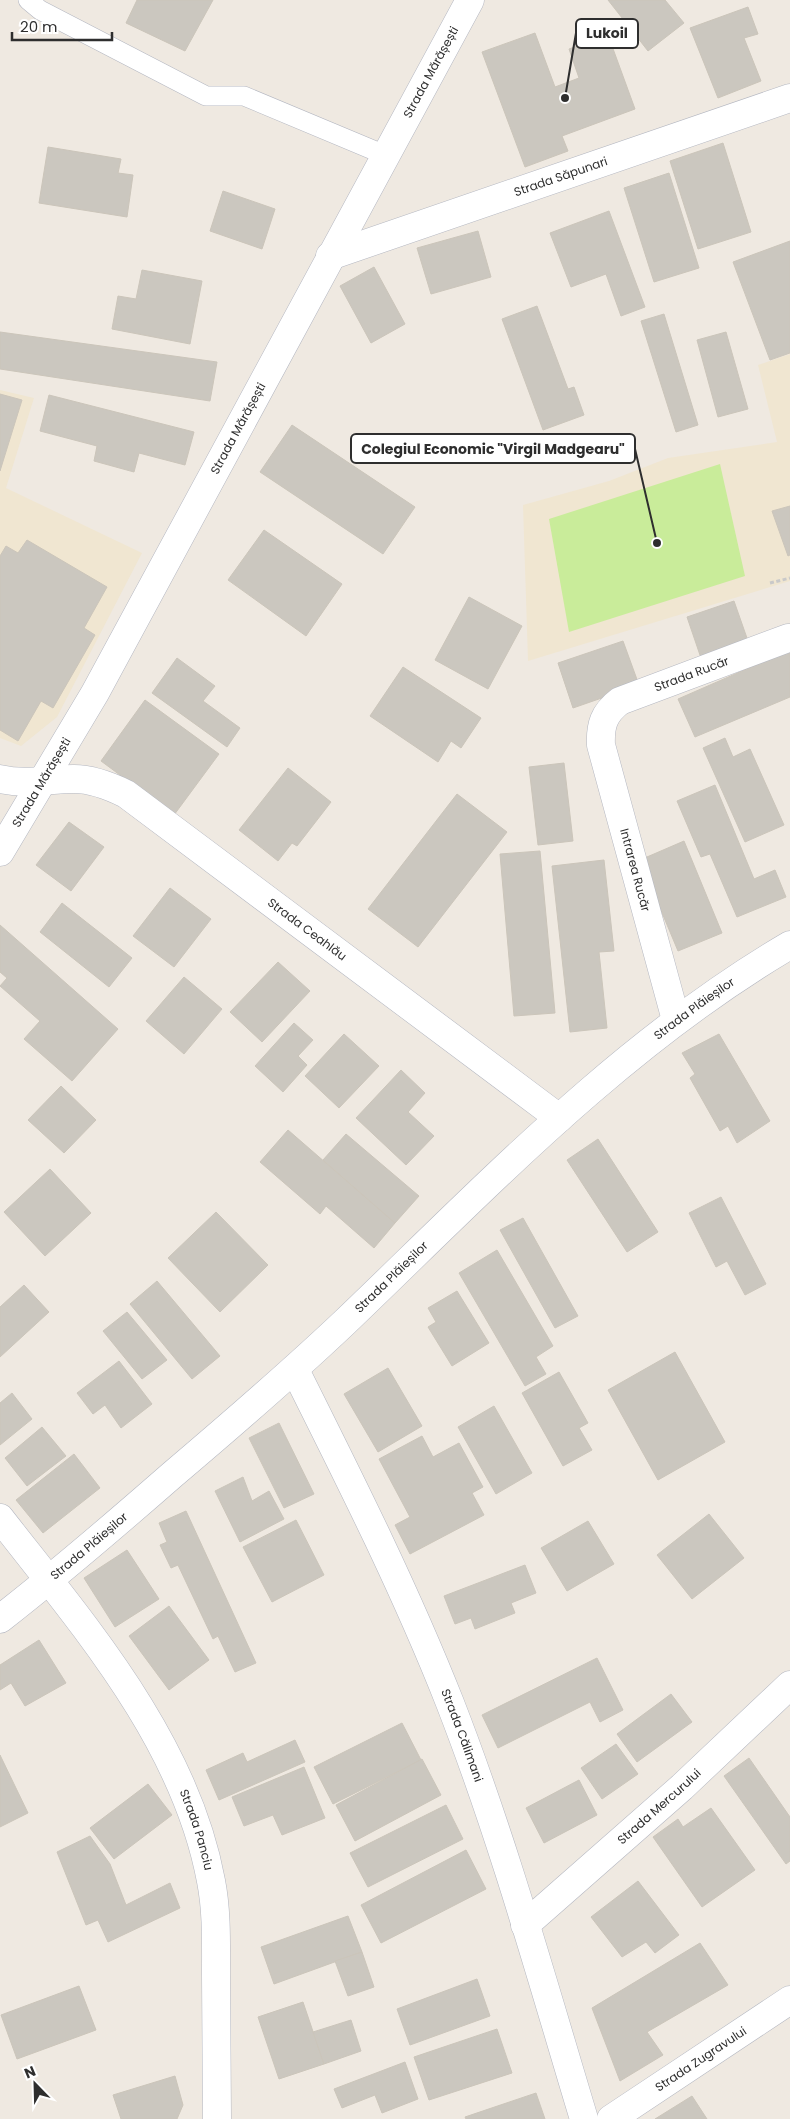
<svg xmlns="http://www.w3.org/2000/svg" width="790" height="2119" font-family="Poppins,sans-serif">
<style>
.education{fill:#f0e6d1}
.pitch{fill:#c9ec9a}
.building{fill:#cbc7bf;stroke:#cbc5ba}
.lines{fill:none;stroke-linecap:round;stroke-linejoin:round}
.service-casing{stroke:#b4b7c1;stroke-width:20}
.minor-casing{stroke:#b4b7c1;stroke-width:29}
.tertiary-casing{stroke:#b4b7c1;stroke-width:29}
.secondary-casing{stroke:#b4b7c1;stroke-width:29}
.path{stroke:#c9c9c9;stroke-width:3;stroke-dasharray:4 2.5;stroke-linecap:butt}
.service{stroke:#fff;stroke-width:19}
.minor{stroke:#fff;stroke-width:28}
.tertiary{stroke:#fff;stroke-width:28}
.secondary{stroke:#fff;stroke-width:28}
.labels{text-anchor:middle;stroke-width:4;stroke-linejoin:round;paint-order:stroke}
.street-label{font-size:12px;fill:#2e2e2e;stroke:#fff}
.leader{fill:none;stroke:#2e2e2e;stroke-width:2}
.callout-dot{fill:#2e2e2e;stroke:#fff;stroke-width:2}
.callout{fill:#fff;stroke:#2e2e2e;stroke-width:2}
.callout-label{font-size:14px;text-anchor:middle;font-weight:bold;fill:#2e2e2e}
</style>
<rect width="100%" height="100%" fill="#efe9e1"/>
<g class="education">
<polygon points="790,354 790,581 528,661 523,505 609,481 668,458 777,442 758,365"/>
<polygon points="0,390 34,398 6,488 142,553 57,717 21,746 0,738"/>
</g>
<polygon class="pitch" points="720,464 745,576 569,632 549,519"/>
<g class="building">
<polygon points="137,0 213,0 185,51 126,23"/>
<polygon points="608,0 665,0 684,23 648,51"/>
<polygon points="748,7 758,34 744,38 761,81 718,98 690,28"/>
<polygon points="535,33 555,87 579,78 569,49 608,35 635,109 562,136 568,151 525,167 482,52"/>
<polygon points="723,143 751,232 698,249 670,161"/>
<polygon points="48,147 121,159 118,173 133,175 127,217 39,203"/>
<polygon points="669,173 699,268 654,282 624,188"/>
<polygon points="223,191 275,209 262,249 210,231"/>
<polygon points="609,211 645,307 621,316 606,274 571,287 550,233"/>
<polygon points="478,231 491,277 431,294 417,248"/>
<polygon points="790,241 790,353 770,360 733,262"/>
<polygon points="374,267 405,324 371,343 340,286"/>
<polygon points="142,270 202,281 190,344 112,329 118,296 136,299"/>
<polygon points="537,306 568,389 574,387 584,415 543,430 502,319"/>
<polygon points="664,314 698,425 676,432 641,321"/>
<polygon points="0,332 217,362 210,401 0,369"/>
<polygon points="726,332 748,409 718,417 697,340"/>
<polygon points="0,394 22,400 0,471"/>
<polygon points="49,395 194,432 185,465 139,453 134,472 94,461 97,446 40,431"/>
<polygon points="292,425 415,507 383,554 260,472"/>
<polygon points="790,506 790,555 788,556 772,511"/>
<polygon points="264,530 342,584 306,636 228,580"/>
<polygon points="27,540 107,587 84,628 95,635 53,708 41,701 18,741 0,730 0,556 6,546 18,553"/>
<polygon points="469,597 522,626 488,689 435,660"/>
<polygon points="734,601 748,641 701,658 687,617"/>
<polygon points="623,641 639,685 573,708 558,663"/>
<polygon points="790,650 790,697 695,737 678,699"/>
<polygon points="177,658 215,686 203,701 240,728 227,747 152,693"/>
<polygon points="403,667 481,718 461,748 451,741 438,762 370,716"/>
<polygon points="145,700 219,754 174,815 101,761"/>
<polygon points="725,738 733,757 750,749 784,825 745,842 703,748"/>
<polygon points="564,763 573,841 538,845 529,767"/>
<polygon points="288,768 331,802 297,846 292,843 278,861 239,830"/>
<polygon points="715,785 754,879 775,870 786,897 737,917 710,854 701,857 677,801"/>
<polygon points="457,794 507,832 418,947 368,909"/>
<polygon points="69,822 104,847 71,891 36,865"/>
<polygon points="684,841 722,933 678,951 640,860"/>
<polygon points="540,851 555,1013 514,1016 500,854"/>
<polygon points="604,860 614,951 599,952 607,1028 570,1032 552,866"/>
<polygon points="170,888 211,919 174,967 133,936"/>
<polygon points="62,903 132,958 109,987 40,932"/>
<polygon points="0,925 118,1029 72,1081 24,1039 40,1021 0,986 7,978 0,972"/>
<polygon points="278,962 310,991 262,1042 230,1012"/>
<polygon points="184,977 222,1009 184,1054 146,1021"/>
<polygon points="294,1023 313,1040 298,1056 307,1065 283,1092 255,1066"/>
<polygon points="344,1034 379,1066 339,1108 305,1076"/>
<polygon points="719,1034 770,1121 737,1143 728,1126 720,1131 690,1078 695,1074 682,1053"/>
<polygon points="401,1070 425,1093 408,1112 434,1136 406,1165 356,1118"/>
<polygon points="61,1086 96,1120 64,1153 28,1120"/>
<polygon points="288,1130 395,1223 374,1248 326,1206 320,1214 260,1162"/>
<polygon points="346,1134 419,1196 395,1223 323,1160"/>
<polygon points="598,1139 658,1232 627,1252 567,1160"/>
<polygon points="50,1169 91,1213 45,1256 4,1212"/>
<polygon points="721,1197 766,1284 745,1295 727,1261 716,1267 689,1213"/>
<polygon points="216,1212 268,1265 220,1312 168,1258"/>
<polygon points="523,1218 578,1316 555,1328 500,1230"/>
<polygon points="497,1250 553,1346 536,1357 546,1374 525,1386 459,1273"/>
<polygon points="157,1281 220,1356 192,1379 130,1304"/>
<polygon points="24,1285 49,1312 0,1357 0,1307"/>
<polygon points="457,1291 489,1343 452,1366 428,1327 436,1322 428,1308"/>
<polygon points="127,1312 167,1360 142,1379 103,1331"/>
<polygon points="675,1352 725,1442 658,1480 608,1390"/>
<polygon points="119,1361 152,1404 121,1428 105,1405 93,1414 77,1393"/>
<polygon points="388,1368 422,1426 378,1452 344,1394"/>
<polygon points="559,1372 588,1423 579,1428 592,1450 563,1466 522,1393"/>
<polygon points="12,1393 32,1419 0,1445 0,1403"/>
<polygon points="494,1406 532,1473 496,1494 458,1427"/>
<polygon points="279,1423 314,1494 284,1508 249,1438"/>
<polygon points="42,1427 66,1456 27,1486 5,1458"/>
<polygon points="422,1436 433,1457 459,1443 483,1487 472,1493 484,1515 410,1554 395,1525 410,1517 379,1459"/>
<polygon points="74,1454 100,1488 43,1533 16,1500"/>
<polygon points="243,1477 252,1501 269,1491 284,1519 240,1542 215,1491"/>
<polygon points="186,1511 256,1663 235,1672 218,1636 213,1639 178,1565 171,1568 160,1545 167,1542 159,1523"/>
<polygon points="709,1514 744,1558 692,1599 657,1555"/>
<polygon points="296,1520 324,1575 272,1602 243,1547"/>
<polygon points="588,1521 614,1564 567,1591 541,1548"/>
<polygon points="127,1550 159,1599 115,1627 84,1578"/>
<polygon points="525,1565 536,1593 511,1603 515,1613 475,1629 471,1618 455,1624 444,1596"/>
<polygon points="169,1606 209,1660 169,1690 129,1636"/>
<polygon points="39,1640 66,1683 25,1706 11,1683 0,1690 0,1665"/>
<polygon points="597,1658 623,1710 600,1722 590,1702 498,1748 482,1715"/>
<polygon points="671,1694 692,1722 637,1762 617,1734"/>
<polygon points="402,1723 421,1760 333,1804 314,1767"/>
<polygon points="295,1740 305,1762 219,1800 206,1770 243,1753 247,1762"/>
<polygon points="616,1744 638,1774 602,1799 581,1768"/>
<polygon points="0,1755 28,1813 0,1827"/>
<polygon points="749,1758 790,1817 790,1861 786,1864 724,1776"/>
<polygon points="422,1759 441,1795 355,1841 336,1805"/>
<polygon points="304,1767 325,1818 282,1835 273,1815 244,1826 232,1797"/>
<polygon points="579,1780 597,1815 544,1843 526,1808"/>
<polygon points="148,1784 172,1815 114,1859 90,1828"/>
<polygon points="446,1805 463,1839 368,1887 350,1853"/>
<polygon points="711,1808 755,1870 702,1907 653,1837 678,1819 683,1827"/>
<polygon points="90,1836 110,1864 126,1905 170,1883 180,1908 108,1942 98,1920 86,1925 57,1852"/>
<polygon points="466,1850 486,1889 381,1943 361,1905"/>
<polygon points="638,1881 679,1935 655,1953 646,1942 622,1957 591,1917"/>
<polygon points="348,1916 362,1952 274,1984 261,1947"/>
<polygon points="700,1943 728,1985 647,2032 663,2055 620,2081 592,2008"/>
<polygon points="362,1952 374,1987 348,1996 335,1961"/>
<polygon points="477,1979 490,2016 410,2045 397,2009"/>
<polygon points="79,1986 96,2030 17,2059 1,2015"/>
<polygon points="303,2002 324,2064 279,2079 258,2017"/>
<polygon points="351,2020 361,2051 324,2064 313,2032"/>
<polygon points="497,2029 512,2073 429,2100 414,2057"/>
<polygon points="405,2062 418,2099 382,2113 375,2095 342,2108 334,2089"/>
<polygon points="175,2076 183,2105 177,2119 121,2119 113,2095"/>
<polygon points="536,2093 545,2119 466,2119 465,2117"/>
<polygon points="692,2096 707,2119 655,2119"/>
</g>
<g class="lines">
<g class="service-casing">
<polyline id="service" points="28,0 40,10 206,96 244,96 385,155"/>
</g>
<g class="minor-casing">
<g id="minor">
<path id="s1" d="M0 779C25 785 49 779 74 779 92 779 110 786 126 794L559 1118"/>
<path id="s2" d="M676 1020 601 745C600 725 604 713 620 701L788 638"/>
<path id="s3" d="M295 1370C350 1480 405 1589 450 1703 503 1839 542 1980 584 2119"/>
<path id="s4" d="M0 1518C84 1626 185 1741 211 1881 217 1911 216 1944 216 1975 216 2023 217 2071 217 2119"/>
<path id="s5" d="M525 1925 682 1787 790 1685"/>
<path id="s6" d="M611 2119 790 2000"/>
</g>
</g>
<g class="tertiary-casing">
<g id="tertiary">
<path id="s7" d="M330 256 790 98"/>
</g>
</g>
<g class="secondary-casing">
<g id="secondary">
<path id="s8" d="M0 852 95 693 470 0"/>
<path id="s9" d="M0 1619C59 1573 116 1524 172 1475 231 1425 289 1375 345 1322 485 1188 621 1044 790 945"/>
</g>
</g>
<polyline class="path" points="770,583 790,578"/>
<use href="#service" class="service"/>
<use href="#minor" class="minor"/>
<use href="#tertiary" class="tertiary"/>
<use href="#secondary" class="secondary"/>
</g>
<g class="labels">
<g class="street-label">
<text dy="4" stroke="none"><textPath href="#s8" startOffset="891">Strada Mărășești</textPath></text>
<text dy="4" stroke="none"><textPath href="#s7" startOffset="244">Strada Săpunari</textPath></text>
<text dy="4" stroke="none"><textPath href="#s8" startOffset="486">Strada Mărășești</textPath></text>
<text dy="4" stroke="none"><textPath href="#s2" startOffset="412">Strada Rucăr</textPath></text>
<text dy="4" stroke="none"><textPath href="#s8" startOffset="81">Strada Mărășești</textPath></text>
<text transform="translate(635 870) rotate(75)" y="4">Intrarea Rucăr</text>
<text dy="4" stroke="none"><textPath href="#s1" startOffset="355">Strada Ceahlău</textPath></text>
<text dy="4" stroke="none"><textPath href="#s9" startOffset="925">Strada Plăieșilor</textPath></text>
<text dy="4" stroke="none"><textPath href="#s9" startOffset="520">Strada Plăieșilor</textPath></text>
<text dy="4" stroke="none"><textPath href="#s9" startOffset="115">Strada Plăieșilor</textPath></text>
<text dy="4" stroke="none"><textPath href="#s3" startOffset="402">Strada Călimani</textPath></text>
<text dy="4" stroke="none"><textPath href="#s5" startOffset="179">Strada Mercurului</textPath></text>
<text dy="4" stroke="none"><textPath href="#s4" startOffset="371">Strada Panciu</textPath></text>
<text dy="4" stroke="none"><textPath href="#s6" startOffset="108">Strada Zugravului</textPath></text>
</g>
</g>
<path class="leader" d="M565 98L576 33M657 543L635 449"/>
<g class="callout-dot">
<circle cx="565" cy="98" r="5"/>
<circle cx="657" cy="543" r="5"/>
</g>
<g class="callout">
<rect x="576" y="19" width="62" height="29" rx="5"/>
<rect x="351" y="434" width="284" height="29" rx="5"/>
</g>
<g class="callout-label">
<text x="607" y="38">Lukoil</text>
<text x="493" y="454">Colegiul Economic "Virgil Madgearu"</text>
</g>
<g transform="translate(35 2084) rotate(337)" stroke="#ffffff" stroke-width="4" paint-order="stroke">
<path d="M0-4L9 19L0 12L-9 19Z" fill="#2e2e2e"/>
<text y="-8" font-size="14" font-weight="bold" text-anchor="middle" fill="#2e2e2e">N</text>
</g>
<path d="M12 32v8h100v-8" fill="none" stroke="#2e2e2e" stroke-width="2.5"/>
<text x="20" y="32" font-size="15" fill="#2e2e2e" stroke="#ffffff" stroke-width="4" paint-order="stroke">20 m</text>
</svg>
